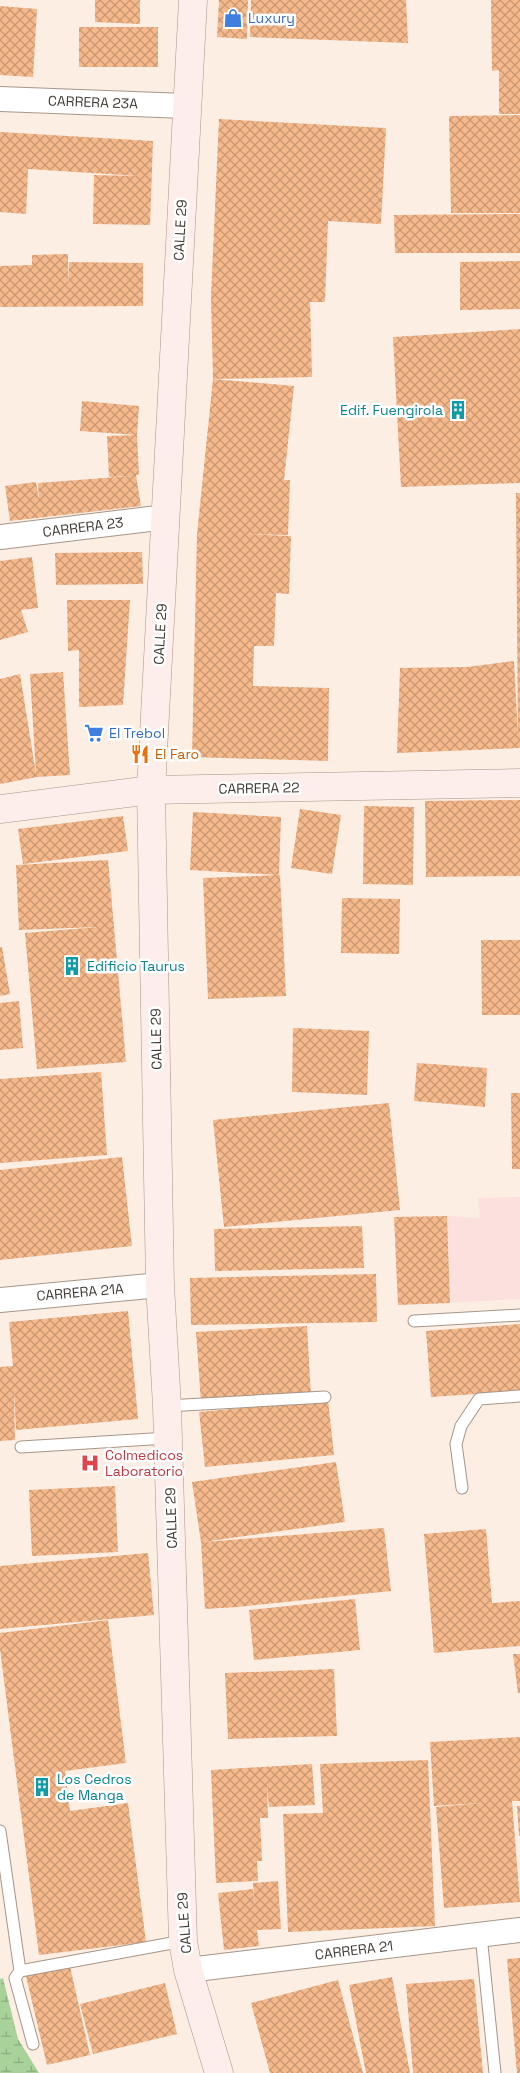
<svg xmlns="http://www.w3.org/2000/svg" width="520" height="2073" font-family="'Space Grotesk',sans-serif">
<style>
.education{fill:#fbe0dd}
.wetland{fill:url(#wetland-marsh)}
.building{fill:url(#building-cross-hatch)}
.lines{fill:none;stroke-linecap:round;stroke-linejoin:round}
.lane-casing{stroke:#a79589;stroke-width:13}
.street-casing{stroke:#a79589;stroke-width:26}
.secondary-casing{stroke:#a79589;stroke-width:29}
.lane{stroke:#fff;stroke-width:11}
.street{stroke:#fff;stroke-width:24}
.secondary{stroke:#fdedeb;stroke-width:28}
.labels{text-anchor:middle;stroke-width:5;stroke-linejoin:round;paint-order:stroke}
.shop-label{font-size:14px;fill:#366cbe;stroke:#fff;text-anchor:start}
.street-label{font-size:14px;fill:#423b35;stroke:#fff}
.culture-label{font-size:14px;fill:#0d838f;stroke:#fff;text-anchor:start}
.food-label{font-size:14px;fill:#c56008;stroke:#fff;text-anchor:start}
.health-label{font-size:14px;fill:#be3a42;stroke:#fff;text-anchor:start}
</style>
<defs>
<pattern id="wetland-marsh" width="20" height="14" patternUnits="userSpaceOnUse" patternTransform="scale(1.25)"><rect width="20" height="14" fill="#a8d299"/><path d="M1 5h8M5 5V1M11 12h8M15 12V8" fill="none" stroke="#8aac7e"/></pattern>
<pattern id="building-cross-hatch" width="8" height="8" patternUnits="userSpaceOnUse" patternTransform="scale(1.25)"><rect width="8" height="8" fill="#f6b98c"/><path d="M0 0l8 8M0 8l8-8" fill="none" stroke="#c99873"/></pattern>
</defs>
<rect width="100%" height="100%" fill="#fdeee3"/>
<polygon class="education" points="520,1197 520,1299 450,1303 447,1216 480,1218 478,1198"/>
<polygon class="wetland" points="3,1978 18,2039 39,2073 0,2073 0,1979"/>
<g class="building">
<polygon points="95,0 140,0 140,24 95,22"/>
<polygon points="219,0 248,0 247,39 217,37"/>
<polygon points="251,0 406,0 408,43 250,37"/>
<polygon points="491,0 520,0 520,114 499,114 499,70 492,71"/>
<polygon points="0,6 37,9 33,77 0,75"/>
<rect x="79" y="27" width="79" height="40"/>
<polygon points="520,115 520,213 451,213 449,116"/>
<polygon points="219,119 386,128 381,224 328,221 325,302 310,302 312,377 213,379 294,386 284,480 290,480 288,535 244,534 291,536 289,594 276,593 274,646 254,646 253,686 329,688 328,761 192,757 197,534 213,379 211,297"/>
<polygon points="0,132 153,141 150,225 93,224 94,175 140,176 28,169 26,214 0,212"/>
<polygon points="520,214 520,253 395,253 394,215"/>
<polygon points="68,254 68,287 69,262 143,263 143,306 0,307 0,266 32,265 32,255"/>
<polygon points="520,261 520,309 460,310 460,262"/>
<polygon points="520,329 520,483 401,487 393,337"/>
<polygon points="82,401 139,406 137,435 139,475 136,475 141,506 10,521 5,486 36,482 39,500 38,483 130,476 109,477 107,436 137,435 80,431"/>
<polygon points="516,493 520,493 520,748 397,753 400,668 467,667 514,661 518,736"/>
<polygon points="142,552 143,584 56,585 55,553"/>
<polygon points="32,557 38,608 21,610 28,632 0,640 0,561"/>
<polygon points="67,600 130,600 123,705 79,707 79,650 68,651"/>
<polygon points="63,672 70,775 37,777 0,784 0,679 20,674 36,774 30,674"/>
<polygon points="520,800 520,876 426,877 425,801"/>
<polygon points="364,806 414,807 413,885 363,884"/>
<polygon points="300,809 341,815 332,874 291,868"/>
<polygon points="193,812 281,817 279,875 190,870"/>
<polygon points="123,816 128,851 23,864 18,829"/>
<polygon points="108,860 126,1062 37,1069 25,933 98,927 19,930 16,865"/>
<polygon points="278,875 280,875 286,996 208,999 203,878"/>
<polygon points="342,898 400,899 399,954 341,953"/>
<polygon points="481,940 520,940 520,1015 482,1015"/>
<polygon points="0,947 2,947 10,994 0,996"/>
<polygon points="19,1001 23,1048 0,1050 0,1003"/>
<polygon points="293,1028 369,1031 367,1095 292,1092"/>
<polygon points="417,1063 487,1068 485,1107 414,1101"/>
<polygon points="101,1072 107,1155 0,1163 0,1079"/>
<polygon points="511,1093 520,1093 520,1169 512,1169"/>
<polygon points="389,1103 400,1210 224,1227 213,1120"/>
<polygon points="122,1157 132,1246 0,1260 0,1170"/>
<polygon points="447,1216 450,1303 398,1305 394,1217"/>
<polygon points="362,1226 364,1268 215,1271 214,1229"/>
<polygon points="376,1274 377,1322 191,1325 190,1278"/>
<polygon points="128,1311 138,1419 16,1430 14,1391 15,1440 0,1441 0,1367 13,1366 9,1322"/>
<polygon points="520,1324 520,1391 431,1397 426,1331"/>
<polygon points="307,1326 311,1396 201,1402 196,1332"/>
<polygon points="328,1400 334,1455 205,1467 199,1412"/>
<polygon points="336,1462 345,1522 203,1542 384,1528 391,1591 238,1607 205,1609 201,1542 192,1482"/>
<polygon points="115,1486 118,1552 32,1556 29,1490"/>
<polygon points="486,1529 492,1603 520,1601 520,1646 434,1653 424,1534"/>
<polygon points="148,1553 154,1615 0,1629 0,1566"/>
<polygon points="355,1599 360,1650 254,1660 249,1610"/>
<polygon points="108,1620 126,1763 65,1771 70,1811 128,1803 146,1942 39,1955 0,1649 0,1633"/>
<polygon points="513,1654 520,1654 520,1693 518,1693"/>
<polygon points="334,1669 337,1736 228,1739 225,1673"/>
<polygon points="520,1737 520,1801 512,1801 520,1902 444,1908 436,1807 481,1803 434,1806 430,1742"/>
<polygon points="428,1760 435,1926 288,1932 283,1814 323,1813 320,1764"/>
<polygon points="312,1764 315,1805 269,1807 267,1785 268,1818 260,1818 262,1861 257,1861 258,1881 216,1883 211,1770"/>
<polygon points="517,1806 520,1806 520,1836 519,1836"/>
<polygon points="278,1881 281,1929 257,1930 259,1946 224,1950 218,1893 253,1889 255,1909 253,1883"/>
<polygon points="520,1958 520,2073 517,2073 507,1959"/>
<polygon points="69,1962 90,2055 47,2065 25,1972"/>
<polygon points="392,1977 410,2073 366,2073 349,1985"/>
<polygon points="474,1979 483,2073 413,2073 406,1984"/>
<polygon points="338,1980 363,2073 270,2073 251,2003"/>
<polygon points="165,1983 177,2034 93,2054 80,2004"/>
</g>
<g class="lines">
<g class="lane-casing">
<g id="lane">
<polyline points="414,1321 520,1315"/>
<polyline points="167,1406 325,1397"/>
<polyline points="21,1447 168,1438"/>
<polyline points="462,1488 456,1444 461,1426 479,1399 520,1396"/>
<polyline points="0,1831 20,1971"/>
<polyline points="481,1935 495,2073"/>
<polyline points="33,2044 15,1978 20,1971 183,1941"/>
</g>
</g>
<g class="street-casing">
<g id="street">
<polyline points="0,99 186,106"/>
<polyline points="0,537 166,517"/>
<polyline points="0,1300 160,1285"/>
<polyline points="188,1970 520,1930"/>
</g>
</g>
<g class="secondary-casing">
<g id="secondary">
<polyline points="193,0 151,790 160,1285 167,1406 183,1941 188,1970 219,2073"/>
<polyline points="0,809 151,790 520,783"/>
</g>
</g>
<use href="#lane" class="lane"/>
<use href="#street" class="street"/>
<use href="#secondary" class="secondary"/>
</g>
<defs>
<g id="shop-bare" transform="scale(1.5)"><path d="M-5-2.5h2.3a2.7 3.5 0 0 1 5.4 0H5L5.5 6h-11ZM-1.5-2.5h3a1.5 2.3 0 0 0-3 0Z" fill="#3f7fe0" stroke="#fff" stroke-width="2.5" paint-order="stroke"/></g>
<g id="building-bare" transform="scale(1.5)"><path d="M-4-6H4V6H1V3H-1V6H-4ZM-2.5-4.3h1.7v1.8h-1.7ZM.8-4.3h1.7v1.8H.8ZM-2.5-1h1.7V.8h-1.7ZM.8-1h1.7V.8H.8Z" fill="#0f9aa8" stroke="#fff" stroke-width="2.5" paint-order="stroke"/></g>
<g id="supermarket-bare" transform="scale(1.5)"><path d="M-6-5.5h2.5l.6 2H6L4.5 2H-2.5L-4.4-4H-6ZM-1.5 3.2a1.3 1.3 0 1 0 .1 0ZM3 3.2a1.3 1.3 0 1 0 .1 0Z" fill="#3f7fe0" stroke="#fff" stroke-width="2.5" paint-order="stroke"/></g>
<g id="restaurant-bare" transform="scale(1.5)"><path d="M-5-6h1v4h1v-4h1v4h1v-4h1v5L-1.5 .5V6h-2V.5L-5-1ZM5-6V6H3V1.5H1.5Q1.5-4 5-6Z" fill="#e8710a" stroke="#fff" stroke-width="2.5" paint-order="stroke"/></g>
<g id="hospital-bare" transform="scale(1.5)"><path d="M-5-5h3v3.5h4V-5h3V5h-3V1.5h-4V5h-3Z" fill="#e0444e" stroke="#fff" stroke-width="2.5" paint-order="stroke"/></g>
</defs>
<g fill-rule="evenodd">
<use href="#shop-bare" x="233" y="18"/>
<use href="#building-bare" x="458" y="410"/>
<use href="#supermarket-bare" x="94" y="733"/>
<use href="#restaurant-bare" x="140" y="754"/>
<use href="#building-bare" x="72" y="966"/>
<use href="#hospital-bare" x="90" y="1463"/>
<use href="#building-bare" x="42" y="1787"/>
</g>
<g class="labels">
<g class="shop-label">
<text x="248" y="23">Luxury</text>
<text x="109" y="738">El Trebol</text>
</g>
<g class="street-label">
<text transform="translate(93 102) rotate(2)" y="5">CARRERA 23A</text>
<text transform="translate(180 230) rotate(-87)" y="5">CALLE 29</text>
<text transform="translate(83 527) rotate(-7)" y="5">CARRERA 23</text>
<text transform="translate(160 634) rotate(-87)" y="5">CALLE 29</text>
<text transform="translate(259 788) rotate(-1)" y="5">CARRERA 22</text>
<text transform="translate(156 1039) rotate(-91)" y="5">CALLE 29</text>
<text transform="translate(80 1292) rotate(-5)" y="5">CARRERA 21A</text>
<text transform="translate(171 1518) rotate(-92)" y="5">CALLE 29</text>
<text transform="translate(184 1923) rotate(-94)" y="5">CALLE 29</text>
<text transform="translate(354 1950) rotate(-7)" y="5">CARRERA 21</text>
</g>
<g class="culture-label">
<text x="443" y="415" text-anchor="end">Edif. Fuengirola</text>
<text x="87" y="971">Edificio Taurus</text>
<text x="57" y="1784">Los Cedros<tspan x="57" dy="16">de Manga</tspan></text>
</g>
<g class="food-label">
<text x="155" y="759">El Faro</text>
</g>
<g class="health-label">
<text x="105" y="1460">Colmedicos<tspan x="105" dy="16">Laboratorio</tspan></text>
</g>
</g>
</svg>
